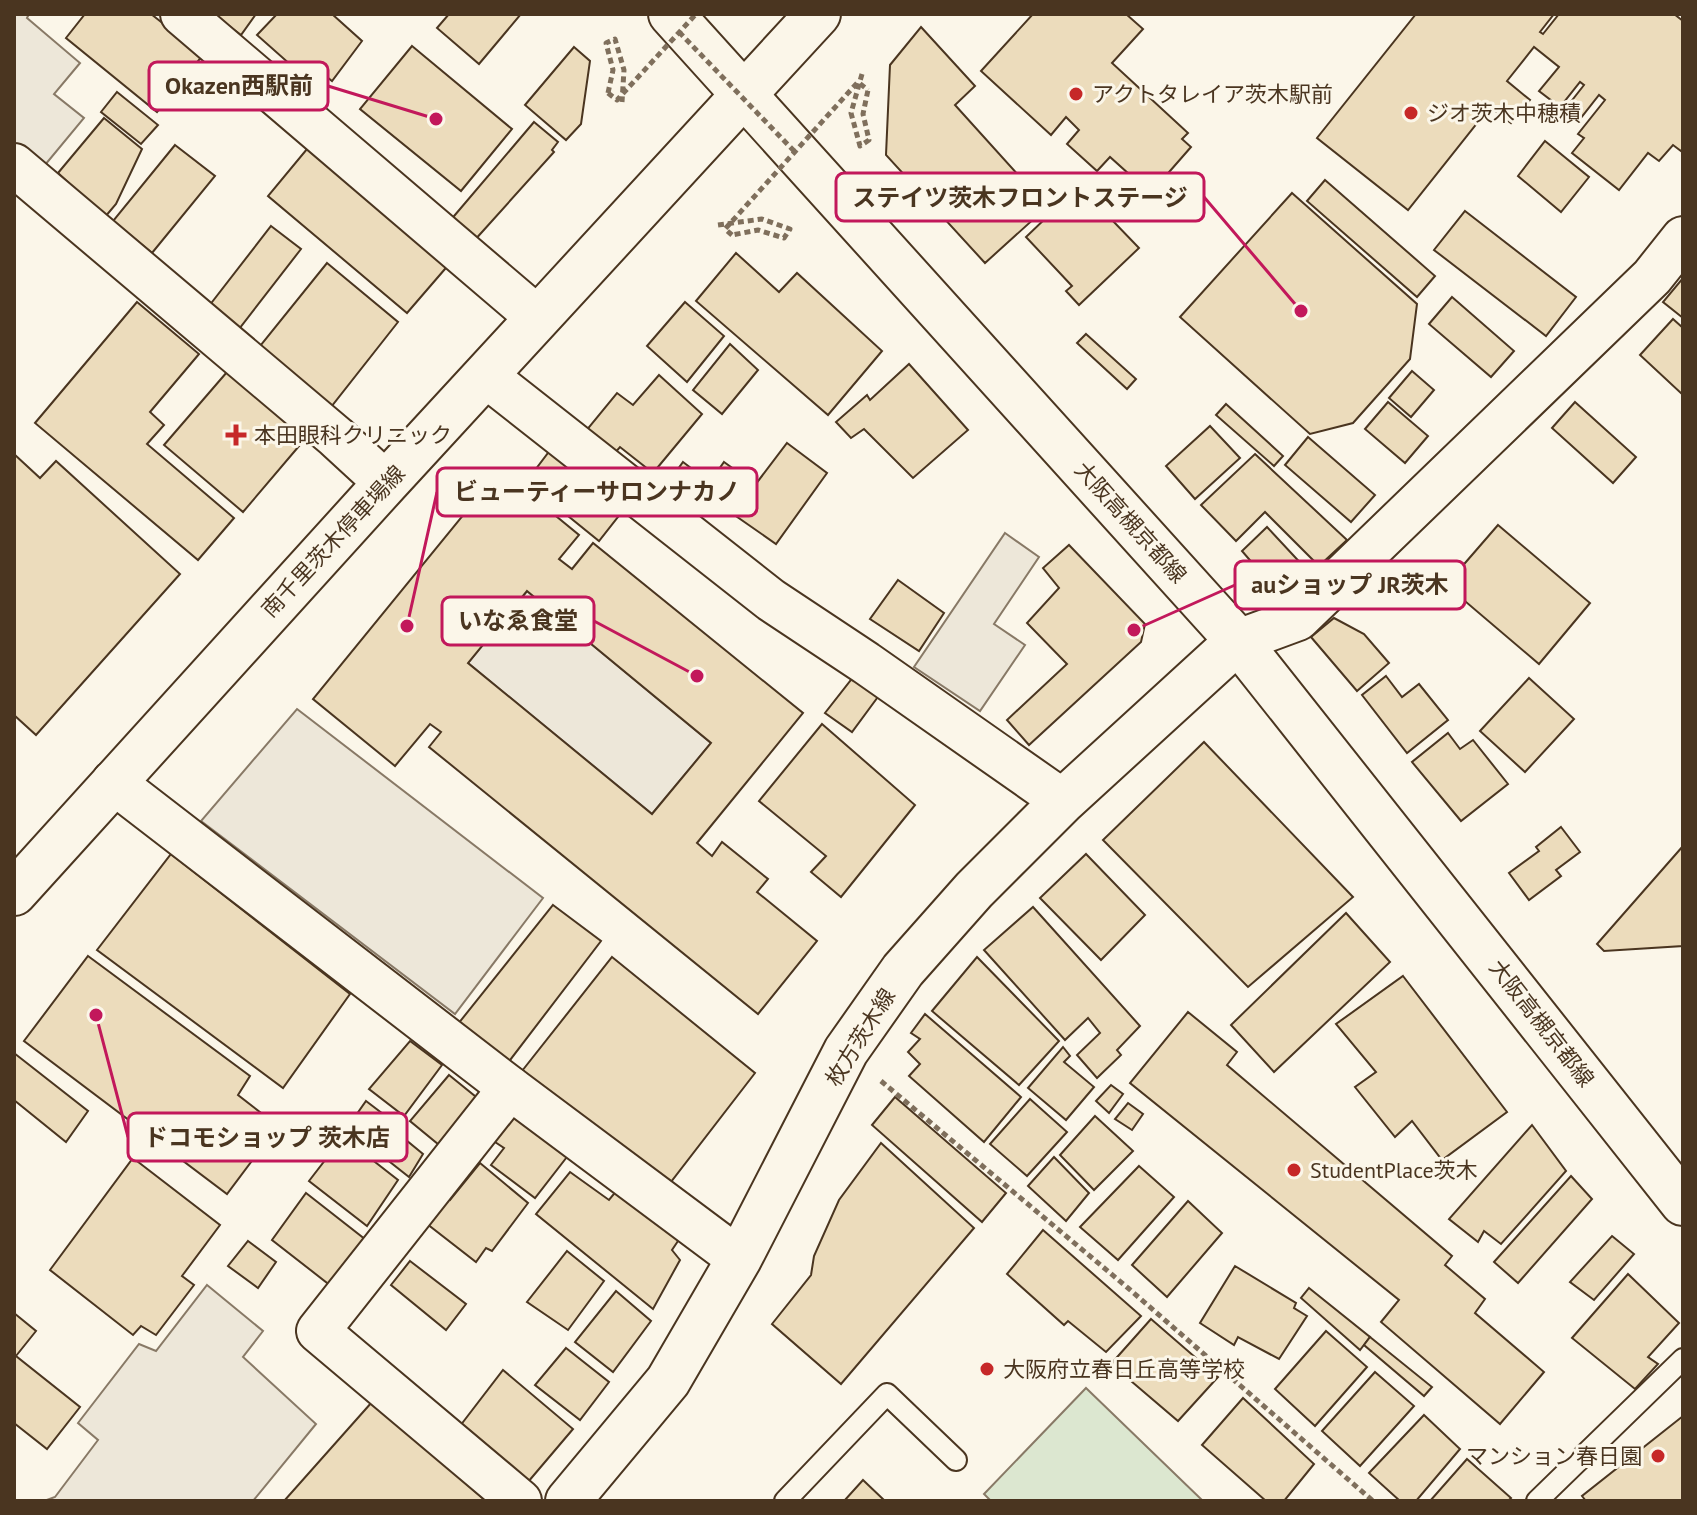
<svg xmlns="http://www.w3.org/2000/svg" width="1697" height="1515" font-family="'PT Sans','Noto Sans JP',sans-serif">
<style>
.green{fill:#dce7d0;stroke:#887966;stroke-width:2}
.parking{fill:#ede7d9;stroke:#887966;stroke-width:2}
.building{fill:#ecdcbc;stroke:#4a3520;stroke-width:2;fill-rule:evenodd}
.lines{fill:none;stroke-linecap:round;stroke-linejoin:round}
.lane-casing{stroke:#4a3520;stroke-width:24}
.street-casing{stroke:#4a3520;stroke-width:46}
.secondary-casing{stroke:#4a3520;stroke-width:48}
.primary-casing{stroke:#4a3520;stroke-width:48}
.path{stroke:#7f6f5c;stroke-width:5;stroke-dasharray:6 4;stroke-linecap:butt}
.lane{stroke:#fbf6e9;stroke-width:20}
.street{stroke:#fbf6e9;stroke-width:42}
.secondary{stroke:#fbf6e9;stroke-width:44}
.primary{stroke:#fbf6e9;stroke-width:44}
.path-bridge{stroke:#7f6f5c;stroke-width:5;stroke-dasharray:6 4;stroke-linecap:butt}
.poi-dot{fill:#c62828;stroke:#fbf6e9;stroke-width:3}
.labels{text-anchor:middle;stroke-width:6;stroke-linejoin:round;paint-order:stroke}
.poi-label{font-size:22px;fill:#4a3520;stroke:#fbf6e9;text-anchor:start}
.street-label{font-size:22px;fill:#4a3520;stroke:#fbf6e9}
.leader{fill:none;stroke:#c2185b;stroke-width:3}
.callout-dot{fill:#c2185b;stroke:#fbf6e9;stroke-width:3}
.callout{fill:#fbf6e9;stroke:#c2185b;stroke-width:3}
.callout-label{font-size:24px;text-anchor:middle;font-weight:bold;fill:#4a3520}
</style>
<rect width="100%" height="100%" fill="#fbf6e9"/>
<polygon class="green" points="1086,1388 1203,1501 991,1501 984,1494"/>
<g class="parking">
<polygon points="14,14 29,14 27,18 80,63 54,94 84,118 40,171 14,149"/>
<polygon points="1005,533 1039,557 994,624 1025,645 980,711 914,667"/>
<polygon points="527,591 711,743 652,814 468,663"/>
<polygon points="297,709 543,898 455,1014 201,821"/>
<polygon points="207,1285 263,1331 243,1357 316,1424 253,1501 44,1501 55,1497 98,1440 78,1423 139,1344 156,1351"/>
</g>
<g class="building">
<polygon points="85,14 151,14 203,55 157,112 66,38"/>
<polygon points="213,14 256,14 241,35"/>
<polygon points="277,14 332,14 362,41 332,81 312,65 301,74 257,35"/>
<polygon points="449,14 521,14 479,64 437,28"/>
<polygon points="1033,14 1126,14 1143,29 1112,63 1188,133 1182,139 1191,147 1156,187 1148,174 1139,183 1110,157 1097,171 1067,144 1079,130 1066,117 1051,135 981,71"/>
<polygon points="1416,14 1554,14 1540,32 1543,34 1559,14 1674,14 1683,21 1683,148 1681,151 1673,145 1659,161 1648,153 1619,190 1572,153 1584,138 1578,134 1605,100 1599,95 1580,119 1566,108 1584,85 1580,82 1560,107 1539,91 1559,67 1534,47 1507,81 1530,100 1511,123 1490,107 1408,210 1317,138"/>
<polygon points="921,27 975,86 955,105 1047,207 985,263 886,155 890,65"/>
<polygon points="412,46 512,129 461,191 360,109"/>
<polygon points="574,47 590,61 581,124 566,140 525,105"/>
<polygon points="117,92 158,125 141,144 101,112"/>
<polygon points="104,118 142,149 116,204 105,217 58,173"/>
<polygon points="534,122 558,142 552,150 554,152 473,242 449,222"/>
<polygon points="1545,141 1589,177 1561,212 1518,176"/>
<polygon points="312,143 451,262 407,313 268,196"/>
<polygon points="175,145 215,176 152,253 113,221"/>
<polygon points="1325,180 1435,276 1417,297 1307,201"/>
<polygon points="1074,191 1080,198 1085,192 1139,248 1079,305 1066,291 1072,286 1026,237"/>
<polygon points="1292,193 1417,304 1410,359 1353,423 1310,434 1180,317"/>
<polygon points="1465,211 1576,297 1546,336 1434,250"/>
<polygon points="271,226 301,249 239,329 209,306"/>
<polygon points="736,253 779,292 797,273 882,351 828,415 696,301"/>
<polygon points="327,263 398,322 331,407 260,346"/>
<polygon points="1683,278 1683,318 1663,302"/>
<polygon points="1452,297 1514,351 1491,377 1429,324"/>
<polygon points="137,302 199,354 150,412 164,425 147,444 234,518 198,560 35,423"/>
<polygon points="685,302 724,336 687,382 647,346"/>
<polygon points="1673,319 1683,328 1683,395 1640,355"/>
<polygon points="1086,334 1136,379 1127,389 1077,343"/>
<polygon points="730,344 758,370 722,414 693,390"/>
<polygon points="909,364 968,430 913,478 864,429 851,438 836,422 867,395 870,400"/>
<polygon points="1412,371 1434,390 1411,417 1389,398"/>
<polygon points="227,372 305,439 243,512 164,445"/>
<polygon points="659,375 702,414 653,473 620,447 613,455 585,432 617,393 633,405"/>
<polygon points="1388,402 1428,436 1405,463 1365,429"/>
<polygon points="1575,402 1636,457 1613,483 1552,428"/>
<polygon points="1226,404 1283,456 1274,466 1216,415"/>
<polygon points="1210,426 1240,458 1195,499 1166,466"/>
<polygon points="1308,437 1375,495 1351,522 1285,465"/>
<polygon points="787,443 827,473 776,544 733,514"/>
<polygon points="551,449 625,508 599,541 526,482"/>
<polygon points="14,454 40,478 56,461 180,574 36,735 14,715"/>
<polygon points="1255,454 1347,540 1319,566 1265,512 1236,541 1201,505"/>
<polygon points="683,462 700,475 678,501 663,490"/>
<polygon points="724,462 749,480 727,509 703,492"/>
<path d="M500 470 579 535 559 559 572 569 593 543 803 713 697 843 712 856 722 842 768 879 757 892 817 941 758 1014 429 747 441 732 430 724 395 766 313 699ZM527 591 711 743 652 814 468 663Z"/>
<polygon points="1498,525 1590,603 1539,664 1446,585"/>
<polygon points="1267,527 1307,570 1280,595 1242,551"/>
<polygon points="1069,545 1145,624 1141,642 1029,745 1007,720 1067,664 1027,623 1059,588 1043,568"/>
<polygon points="898,580 944,613 919,651 870,619"/>
<polygon points="1334,618 1364,634 1389,663 1357,691 1311,637"/>
<polygon points="858,671 883,690 852,732 825,713"/>
<polygon points="1386,676 1402,697 1419,684 1448,720 1407,753 1362,695"/>
<polygon points="1529,678 1574,719 1525,772 1480,731"/>
<polygon points="822,724 915,805 841,897 811,872 826,856 759,801"/>
<polygon points="1448,733 1460,749 1473,740 1508,784 1461,821 1412,762"/>
<polygon points="1204,742 1353,897 1248,987 1103,840"/>
<polygon points="1561,827 1580,852 1556,870 1561,876 1529,900 1509,873 1539,851 1536,847"/>
<polygon points="1683,846 1683,946 1604,951 1597,944"/>
<polygon points="171,854 350,994 283,1088 97,950"/>
<polygon points="1086,854 1145,915 1101,960 1040,898"/>
<polygon points="553,905 601,941 504,1068 454,1029"/>
<polygon points="1033,907 1140,1026 1117,1050 1121,1055 1097,1078 1077,1055 1100,1033 1088,1018 1065,1040 984,950"/>
<polygon points="1346,913 1390,962 1274,1072 1231,1025"/>
<polygon points="88,956 250,1076 238,1095 278,1126 227,1194 24,1041"/>
<polygon points="612,957 755,1073 667,1187 522,1071"/>
<polygon points="977,957 1059,1041 1019,1085 932,1011"/>
<polygon points="1403,976 1507,1112 1442,1160 1412,1121 1395,1137 1355,1087 1376,1072 1336,1024"/>
<polygon points="1188,1012 1237,1052 1227,1065 1452,1256 1445,1265 1485,1299 1475,1313 1544,1372 1500,1424 1381,1322 1399,1300 1130,1083"/>
<polygon points="925,1014 1021,1097 984,1142 909,1076 920,1064 908,1052 920,1039 911,1033"/>
<polygon points="410,1041 442,1065 404,1116 369,1089"/>
<polygon points="1063,1047 1070,1056 1064,1062 1094,1087 1066,1120 1028,1088"/>
<polygon points="14,1053 88,1111 66,1142 14,1100"/>
<polygon points="449,1075 481,1101 444,1149 410,1121"/>
<polygon points="1111,1085 1123,1094 1109,1113 1096,1101"/>
<polygon points="895,1097 1006,1193 982,1222 872,1125"/>
<polygon points="1030,1099 1067,1132 1027,1176 990,1144"/>
<polygon points="366,1101 404,1130 400,1135 423,1154 409,1177 347,1128"/>
<polygon points="1128,1103 1143,1114 1132,1130 1115,1119"/>
<polygon points="525,1116 570,1153 535,1198 491,1165 504,1148 492,1140 508,1119"/>
<polygon points="1095,1116 1133,1151 1094,1190 1060,1155"/>
<polygon points="1532,1125 1566,1171 1501,1244 1484,1231 1478,1242 1449,1219"/>
<polygon points="343,1137 398,1180 367,1226 309,1181"/>
<polygon points="881,1143 974,1228 841,1384 772,1324 811,1275 814,1256 839,1200"/>
<polygon points="1054,1157 1089,1193 1066,1221 1028,1186"/>
<polygon points="133,1158 220,1225 182,1276 194,1285 156,1335 141,1326 133,1335 50,1270"/>
<polygon points="480,1163 528,1203 492,1251 486,1248 476,1262 422,1220 440,1194 450,1200"/>
<polygon points="1139,1166 1174,1197 1118,1260 1080,1227"/>
<polygon points="570,1172 609,1200 618,1189 680,1238 672,1250 680,1260 653,1309 536,1214"/>
<polygon points="1571,1176 1592,1199 1518,1283 1494,1262"/>
<polygon points="306,1193 366,1240 331,1286 272,1240"/>
<polygon points="1188,1201 1222,1233 1167,1297 1132,1265"/>
<polygon points="1043,1230 1141,1316 1106,1352 1068,1321 1064,1325 1007,1274"/>
<polygon points="1612,1236 1634,1254 1594,1300 1570,1282"/>
<polygon points="248,1241 276,1262 258,1288 228,1266"/>
<polygon points="567,1251 604,1281 568,1330 527,1302"/>
<polygon points="410,1261 466,1304 446,1330 391,1285"/>
<polygon points="1235,1266 1296,1303 1294,1308 1307,1316 1279,1359 1238,1337 1234,1345 1200,1323"/>
<polygon points="1628,1274 1679,1323 1648,1357 1658,1364 1635,1389 1572,1338"/>
<polygon points="1309,1288 1370,1337 1360,1350 1301,1298"/>
<polygon points="616,1291 651,1321 613,1372 575,1342"/>
<polygon points="14,1313 36,1331 16,1356 80,1407 47,1449 14,1423"/>
<polygon points="1151,1319 1218,1377 1178,1421 1111,1364"/>
<polygon points="1326,1331 1367,1367 1315,1426 1275,1389"/>
<polygon points="1370,1337 1432,1387 1424,1396 1364,1345"/>
<polygon points="566,1348 609,1382 580,1420 535,1385"/>
<polygon points="503,1370 573,1429 528,1482 460,1426"/>
<polygon points="1375,1372 1414,1406 1360,1466 1322,1431"/>
<polygon points="1243,1398 1314,1464 1284,1501 1266,1501 1202,1445"/>
<polygon points="372,1402 486,1501 284,1501"/>
<polygon points="1424,1415 1460,1449 1416,1501 1400,1501 1369,1473"/>
<polygon points="1683,1416 1683,1501 1586,1501 1582,1496"/>
<polygon points="1467,1459 1511,1498 1508,1501 1430,1501"/>
<polygon points="863,1480 885,1501 844,1501"/>
</g>
<g class="lines">
<g class="lane-casing">
<g id="lane">
<polyline points="785,1501 887,1394 956,1460"/>
<polyline points="1537,1501 1683,1359"/>
</g>
</g>
<g class="street-casing">
<g id="street">
<polyline points="182,14 538,318"/>
<polyline points="14,165 336,437 386,483"/>
<polyline points="486,376 771,600 866,663 1063,801"/>
<polyline points="1238,641 1298,619 1652,277 1683,238"/>
<polyline points="113,782 510,1088 739,1259"/>
<polyline points="510,1088 318,1331 520,1501"/>
</g>
</g>
<g class="secondary-casing">
<g id="secondary">
<polyline points="14,893 386,483 818,14"/>
<polyline points="568,1501 668,1381 739,1259 846,1051 903,970 974,890 1063,801 1238,641"/>
</g>
</g>
<g class="primary-casing">
<polyline id="primary" points="671,14 1238,641 1683,1203"/>
</g>
<g class="path">
<polyline points="862,74 851,113 860,146 869,140 863,114 868,90"/>
<polyline points="608,93 613,70 606,43 615,39 624,70 622,102"/>
<polyline points="718,225 762,219 790,229 784,238 758,230 732,235"/>
<polyline points="881,1081 1128,1288 1373,1501"/>
</g>
<use href="#lane" class="lane"/>
<use href="#street" class="street"/>
<use href="#secondary" class="secondary"/>
<use href="#primary" class="primary"/>
<g class="path-bridge">
<polyline points="679,32 795,152"/>
<polyline points="608,93 617,100 696,14"/>
<polyline points="732,235 725,229 858,82 868,90"/>
</g>
</g>
<g class="poi-dot">
<circle cx="1076" cy="94" r="8"/>
<circle cx="1411" cy="113" r="8"/>
<path d="M232 423h8v8h8v8h-8v8h-8v-8h-8v-8h8z"/>
<circle cx="1294" cy="1170" r="8"/>
<circle cx="987" cy="1369" r="8"/>
<circle cx="1658" cy="1456" r="8"/>
</g>
<g class="labels">
<g class="poi-label">
<text x="1092" y="102">アクトタレイア茨木駅前</text>
<text x="1427" y="121">ジオ茨木中穂積</text>
<text x="254" y="443">本田眼科クリニック</text>
<text x="1310" y="1178">StudentPlace茨木</text>
<text x="1003" y="1377">大阪府立春日丘高等学校</text>
<text x="1642" y="1464" text-anchor="end">マンション春日園</text>
</g>
<g class="street-label">
<text transform="translate(1131 522) rotate(48)" y="8">大阪高槻京都線</text>
<text transform="translate(333 541) rotate(-47)" y="8">南千里茨木停車場線</text>
<text transform="translate(1542 1023) rotate(52)" y="8">大阪高槻京都線</text>
<text transform="translate(860 1037) rotate(-58)" y="8">枚方茨木線</text>
</g>
</g>
<path class="leader" d="M436 119L328 86M1301 311L1204 197M407 626L437 492M1134 630L1235 585M697 676L594 621M96 1015L128 1137"/>
<g class="callout-dot">
<circle cx="436" cy="119" r="8"/>
<circle cx="1301" cy="311" r="8"/>
<circle cx="407" cy="626" r="8"/>
<circle cx="1134" cy="630" r="8"/>
<circle cx="697" cy="676" r="8"/>
<circle cx="96" cy="1015" r="8"/>
</g>
<g class="callout">
<rect x="149" y="62" width="179" height="48" rx="8"/>
<rect x="836" y="173" width="368" height="48" rx="8"/>
<rect x="437" y="468" width="320" height="48" rx="8"/>
<rect x="1235" y="561" width="230" height="48" rx="8"/>
<rect x="442" y="597" width="152" height="48" rx="8"/>
<rect x="128" y="1113" width="279" height="48" rx="8"/>
</g>
<g class="callout-label">
<text x="239" y="94">Okazen西駅前</text>
<text x="1020" y="206">ステイツ茨木フロントステージ</text>
<text x="597" y="500">ビューティーサロンナカノ</text>
<text x="1350" y="593">auショップ JR茨木</text>
<text x="518" y="629">いなゑ食堂</text>
<text x="267" y="1146">ドコモショップ 茨木店</text>
</g>
<rect width="1697" height="1515" fill="none" stroke="#4a3520" stroke-width="32"/>
</svg>
